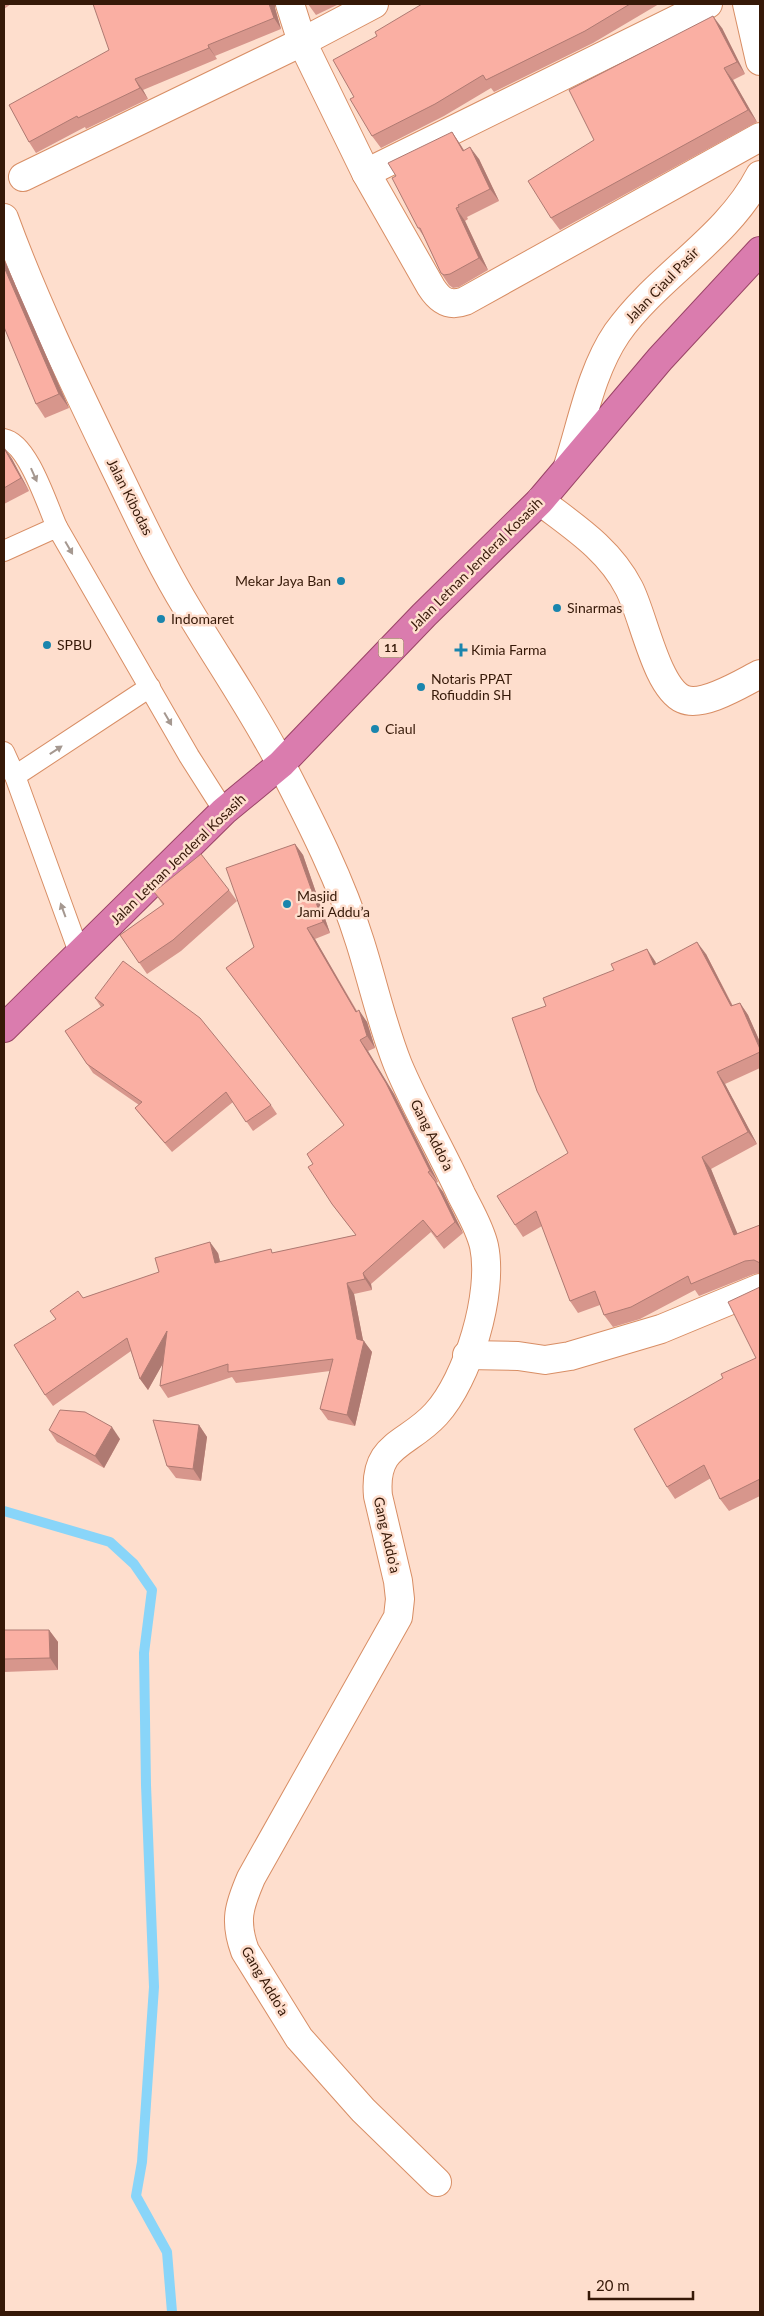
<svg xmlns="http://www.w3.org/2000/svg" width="764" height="2316" font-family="Lato,sans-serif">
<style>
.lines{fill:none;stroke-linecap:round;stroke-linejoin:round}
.stream{stroke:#89d5f9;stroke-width:10}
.service-casing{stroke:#d88e65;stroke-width:22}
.minor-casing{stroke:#d88e65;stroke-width:30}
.tertiary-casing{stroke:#d88e65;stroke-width:30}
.trunk-casing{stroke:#9a4466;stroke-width:30}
.service{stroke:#fff;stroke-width:20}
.minor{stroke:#fff;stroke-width:28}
.tertiary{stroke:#fff;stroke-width:28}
.trunk{stroke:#da7cae;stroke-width:28}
.wall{fill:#d7968c}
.shaded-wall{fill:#af7a72}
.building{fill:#faafa3;stroke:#af7a72}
.oneway{fill:#a59890}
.poi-dot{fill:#1a85ad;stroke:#fedecd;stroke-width:2}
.labels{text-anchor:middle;stroke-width:5;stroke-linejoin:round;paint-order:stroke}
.shield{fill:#fedecd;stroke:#725443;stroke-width:1}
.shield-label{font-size:12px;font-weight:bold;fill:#361908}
.street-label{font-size:14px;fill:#361908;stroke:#fedecd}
.poi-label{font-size:14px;fill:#361908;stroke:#fedecd;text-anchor:start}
</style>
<rect width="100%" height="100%" fill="#fedecd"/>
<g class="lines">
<polyline class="stream" points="4,1511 110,1542 134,1564 152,1590 144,1653 146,1785 154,1987 142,2162 136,2196 167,2252 172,2312"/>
<g class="service-casing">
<g id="service">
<path d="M4 439C28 443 47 505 57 527"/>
<polyline points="4,551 57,527 189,756 224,811"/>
<polyline points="4,752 15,776 80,955"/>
<polyline points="15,776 150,687"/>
</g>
</g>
<g class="minor-casing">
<g id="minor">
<path d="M290 4 302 42 366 173 431 287C440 301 449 307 465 301L760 137"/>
<polyline points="366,173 708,4"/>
<polyline points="23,177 302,42 374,4"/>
<path d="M4 218C35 303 75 385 114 466 137 513 159 562 186 606 218 660 253 710 282 766 311 822 341 881 360 942 373 983 382 1025 398 1065 417 1110 441 1150 461 1194 469 1210 480 1228 484 1246 494 1293 468 1379 436 1414 407 1446 373 1443 378 1496L398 1581 400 1599 398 1617 251 1878C239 1906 234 1921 245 1951L299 2038 363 2110 437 2182"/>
<path d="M540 501C574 527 609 549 629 588 643 614 656 687 683 699 703 708 742 683 760 674"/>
<polyline points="467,1355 518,1356 545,1360 570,1356 661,1329 760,1288"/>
</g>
</g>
<g class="tertiary-casing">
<g id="tertiary">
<polyline points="747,4 760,61"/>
<path d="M568 466C582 423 591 371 617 333 658 275 727 239 760 175"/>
</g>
</g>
<g class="trunk-casing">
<polyline id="trunk" points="4,1028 224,811 281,764 424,615 540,501 660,359 760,251"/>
</g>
<use href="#service" class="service"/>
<use href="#minor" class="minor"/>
<use href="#tertiary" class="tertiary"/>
<use href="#trunk" class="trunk"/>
</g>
<g class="wall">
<polygon points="4,4 11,4 4,9"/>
<polygon points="308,4 339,4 316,15"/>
<polygon points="422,4 659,4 593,43 494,92 491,88 444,116 381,148 372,136 354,97 377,36"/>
<polygon points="275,8 281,29 215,56 217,59 143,90 148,99 86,129 85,127 36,153 29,142 9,105"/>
<polygon points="722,28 745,74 733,80 757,122 560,230 551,218 594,140"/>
<polygon points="452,132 464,150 479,159 499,201 467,217 468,219 465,221 488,270 459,287 453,288 449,285 441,273 424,237 418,228 396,176"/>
<polygon points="4,259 69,408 45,418 36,404"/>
<polygon points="4,447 12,459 29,491 4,504"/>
<polygon points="295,844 303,855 330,933 315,939 357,1011 367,1022 375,1048 368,1051 394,1094 438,1182 436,1183 443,1192 463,1233 444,1249 431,1232 371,1284 372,1290 354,1294 363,1341 372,1352 355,1426 328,1420 320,1409 330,1371 236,1383 232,1377 168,1398 160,1386 163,1363 148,1390 140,1379 131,1351 53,1406 45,1395 56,1319 83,1298 218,1253 220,1262 273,1253 356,1235 332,1204 313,1164 344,1125 226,968 254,947"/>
<polygon points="229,890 237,901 181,951 147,974 120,935 163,905 154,892"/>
<polygon points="706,954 733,1006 740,1003 748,1015 760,1042 760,1068 725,1084 757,1144 711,1169 737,1234 760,1225 760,1273 754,1274 699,1296 695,1290 640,1319 613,1327 604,1315 600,1305 578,1313 570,1301 542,1226 523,1237 515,1225 568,1153 546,1006 655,961 656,964"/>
<polygon points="95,998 271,1105 277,1114 253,1131 233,1102 172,1152 142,1117 135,1108 139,1105 93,1073 65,1031 101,1007"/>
<polygon points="760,1287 760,1496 729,1511 720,1499 711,1478 675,1499 667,1487 756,1358"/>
<polygon points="199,1425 207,1437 201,1481 176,1478 167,1466"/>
<polygon points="49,1430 120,1439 104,1468 57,1442"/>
<polygon points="4,1630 49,1630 58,1642 58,1670 4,1672"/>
</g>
<g class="shaded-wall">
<polygon points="269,4 276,4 275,8 281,29 274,18"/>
<polygon points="713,16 722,28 745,74 737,62"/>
<polygon points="208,45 215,56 217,59 209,48"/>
<polygon points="724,68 733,80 757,122 748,110"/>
<polygon points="135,79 143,90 148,99 140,88"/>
<polygon points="452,132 460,144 471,163 463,151"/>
<polygon points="470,147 479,159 499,201 490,189"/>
<polygon points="456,208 465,221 488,270 479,258"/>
<polygon points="4,259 69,408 59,394 4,267"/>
<polygon points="4,447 12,459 29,491 21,478"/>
<polygon points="295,844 303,855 330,933 323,922"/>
<polygon points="307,928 315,939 362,1021 359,1010 367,1022 375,1048 367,1036 356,1012"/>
<polygon points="697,942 706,954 739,1019 731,1006"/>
<polygon points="647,949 655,961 662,978 654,965"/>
<polygon points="740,1003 748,1015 760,1042 760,1049"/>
<polygon points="360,1040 368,1051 394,1094 438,1182 430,1171"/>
<polygon points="717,1072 725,1084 757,1144 748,1132"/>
<polygon points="702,1157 711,1169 743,1247 734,1235"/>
<polygon points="435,1181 443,1192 463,1233 455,1222"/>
<polygon points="210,1242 218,1253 223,1274 215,1263"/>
<polygon points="363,1273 371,1284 372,1290 365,1279"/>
<polygon points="347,1283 354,1294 364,1345 364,1341 372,1352 355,1426 347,1415 357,1339"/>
<polygon points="167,1331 175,1342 148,1390 140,1379"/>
<polygon points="199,1425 207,1437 201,1481 193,1469"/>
<polygon points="112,1427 120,1439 104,1468 95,1456"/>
<polygon points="49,1630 58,1642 58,1670 50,1658"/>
</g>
<g class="building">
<polygon points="93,4 269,4 274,18 208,45 209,48 135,79 140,88 78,118 77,116 29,142 9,105 109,50"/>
<polygon points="422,4 630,4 585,31 486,80 483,75 435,104 372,136 350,99 354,97 333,60 377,36 375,32"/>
<polygon points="713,16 737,62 724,68 748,110 551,218 528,181 594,140 569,90"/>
<polygon points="452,132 463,151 470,147 490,189 458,205 459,207 456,208 479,258 450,274 444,275 441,273 420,228 418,228 392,178 396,176 388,163"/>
<polygon points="4,267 59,394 36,404 4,327"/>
<polygon points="4,448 21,478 4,488"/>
<polygon points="295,844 323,922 307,928 356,1012 359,1010 367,1036 360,1040 386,1083 430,1171 428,1172 435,1181 455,1222 437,1237 423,1220 363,1273 365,1279 347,1283 357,1339 364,1341 347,1415 320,1409 333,1359 228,1372 228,1364 160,1386 167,1331 140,1379 127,1338 45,1395 14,1345 56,1319 50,1311 78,1291 83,1298 159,1272 155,1258 210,1242 215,1263 271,1249 272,1253 356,1235 332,1204 308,1167 313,1164 307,1154 344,1125 226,968 254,947 226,868"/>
<polygon points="201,854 229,890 173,940 139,963 120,935 164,904 154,892"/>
<polygon points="697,942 731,1006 740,1003 760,1049 760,1052 717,1072 748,1132 702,1157 734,1235 760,1225 760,1263 754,1260 745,1261 691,1284 688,1276 631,1307 604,1315 595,1291 570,1301 536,1211 515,1225 497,1196 568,1153 537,1091 512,1018 546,1006 543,998 614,970 611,964 647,949 654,965"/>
<polygon points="123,961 200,1018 271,1105 246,1122 226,1092 165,1143 135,1108 142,1102 87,1064 65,1031 104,1005 95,998"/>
<polygon points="760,1287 760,1479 720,1499 704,1465 667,1487 634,1429 723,1378 721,1374 756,1358 728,1302"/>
<polygon points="60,1410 85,1412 112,1427 95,1456 49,1430"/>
<polygon points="153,1420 199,1425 193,1469 167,1466"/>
<polygon points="4,1630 49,1630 50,1658 4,1659"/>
</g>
<defs><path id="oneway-solid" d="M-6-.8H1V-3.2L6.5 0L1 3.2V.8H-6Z" transform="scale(1.25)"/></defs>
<g class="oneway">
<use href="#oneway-solid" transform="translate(34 475) rotate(66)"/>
<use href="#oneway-solid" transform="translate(69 548) rotate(60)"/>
<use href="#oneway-solid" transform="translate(168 719) rotate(60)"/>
<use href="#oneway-solid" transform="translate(56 750) rotate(-33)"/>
<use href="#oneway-solid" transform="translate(63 910) rotate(-110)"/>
</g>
<g class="poi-dot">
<circle cx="341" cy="581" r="5"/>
<circle cx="557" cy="608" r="5"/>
<circle cx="161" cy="619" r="5"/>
<circle cx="47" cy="645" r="5"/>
<path d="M458.5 642.5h5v5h5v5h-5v5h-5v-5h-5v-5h5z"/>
<circle cx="421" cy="687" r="5"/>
<circle cx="375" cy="729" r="5"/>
<circle cx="287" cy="904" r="5"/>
</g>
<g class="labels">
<rect class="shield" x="378.5" y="638.5" width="25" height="19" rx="4"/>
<g class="shield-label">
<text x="391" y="652">11</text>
</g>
<g class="street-label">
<text transform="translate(662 285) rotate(-46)" y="5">Jalan Ciaul Pasir</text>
<text transform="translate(130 497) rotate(63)" y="5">Jalan Kibodas</text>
<text transform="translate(476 564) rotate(-45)" y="5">Jalan Letnan Jenderal Kosasih</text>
<text transform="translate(178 859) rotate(-44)" y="5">Jalan Letnan Jenderal Kosasih</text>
<text transform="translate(432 1135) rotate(63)" y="5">Gang Addo'a</text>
<text transform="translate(387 1535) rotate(77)" y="5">Gang Addo'a</text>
<text transform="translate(265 1981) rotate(59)" y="5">Gang Addo'a</text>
</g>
<g class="poi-label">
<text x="331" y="586" text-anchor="end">Mekar Jaya Ban</text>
<text x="567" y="613">Sinarmas</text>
<text x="171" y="624">Indomaret</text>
<text x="57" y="650">SPBU</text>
<text x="471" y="655">Kimia Farma</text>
<text x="431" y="684">Notaris PPAT<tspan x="431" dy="16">Rofiuddin SH</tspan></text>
<text x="385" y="734">Ciaul</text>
<text x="297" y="901">Masjid<tspan x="297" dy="16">Jami Addu’a</tspan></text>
</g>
</g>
<rect width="764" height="2316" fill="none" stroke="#361908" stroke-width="10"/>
<path d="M589 2291v8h104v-8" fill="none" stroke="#361908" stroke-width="2.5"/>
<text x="596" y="2291" font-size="15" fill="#361908" stroke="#fedecd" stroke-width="4" paint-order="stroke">20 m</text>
</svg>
